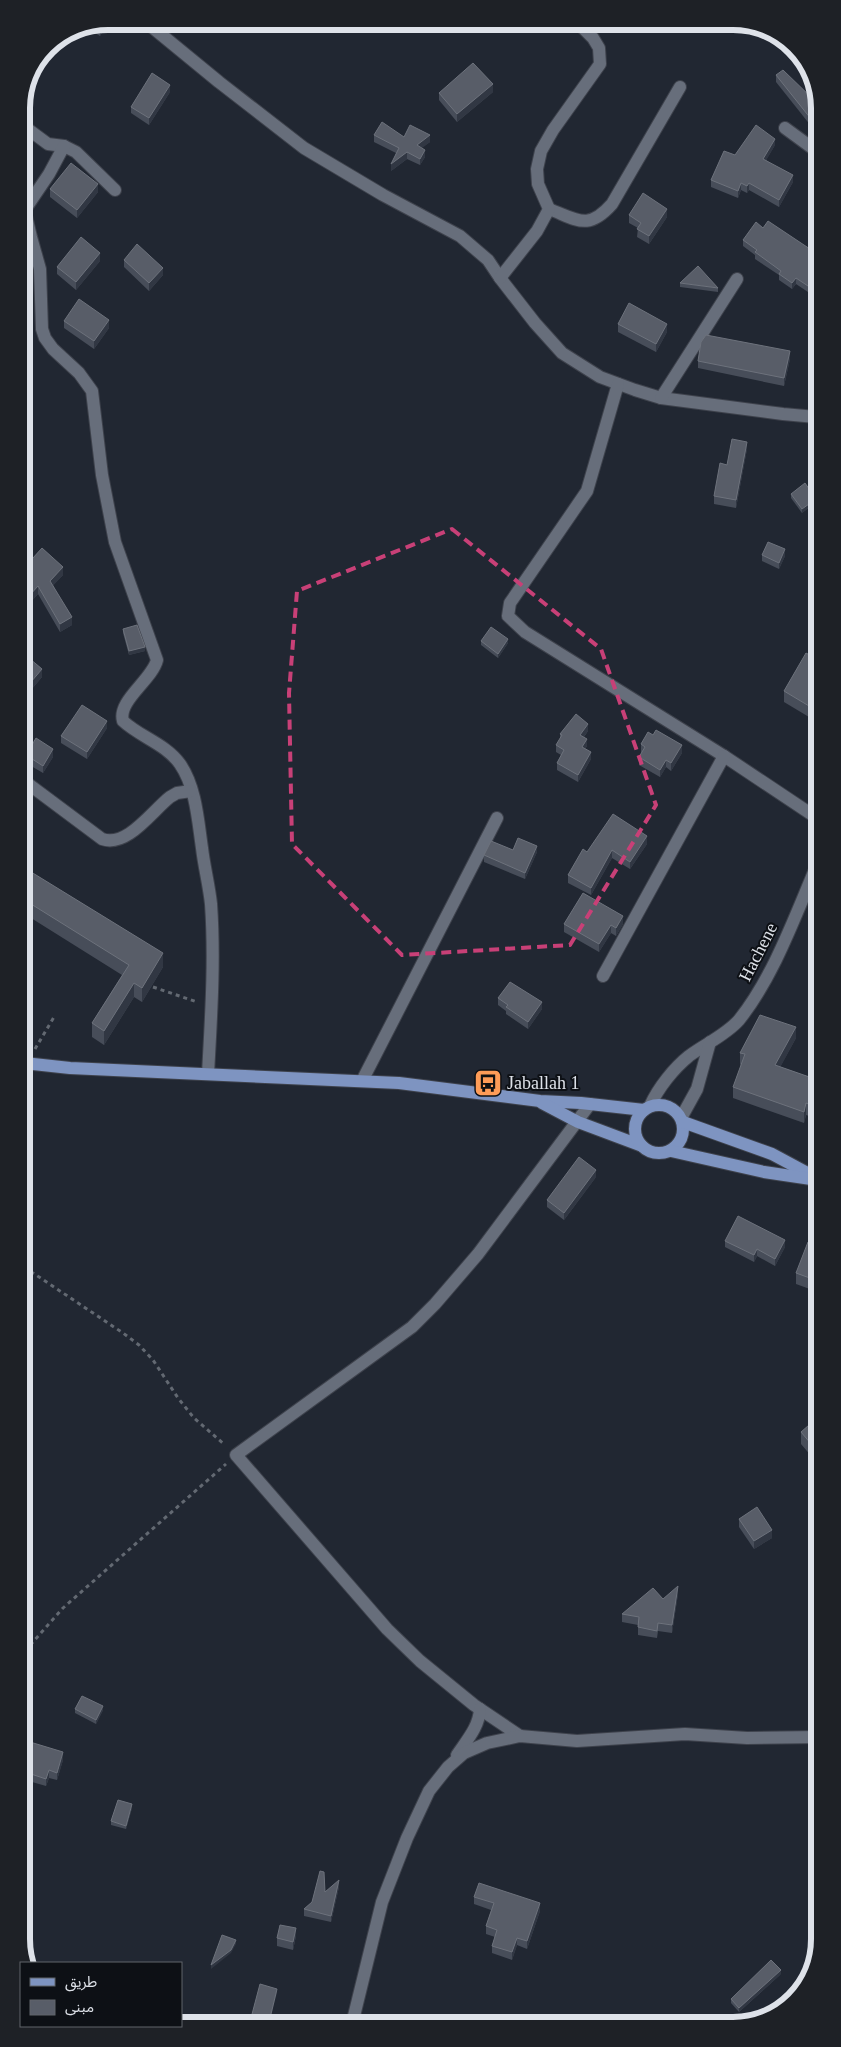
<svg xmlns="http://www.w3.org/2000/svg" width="841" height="2047" font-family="'Times New Roman','Noto Sans Arabic',serif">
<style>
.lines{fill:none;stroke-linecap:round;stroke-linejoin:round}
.minor-casing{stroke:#3e424c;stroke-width:14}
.major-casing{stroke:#3e424c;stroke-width:14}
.path{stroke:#636972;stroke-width:3;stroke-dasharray:4 4;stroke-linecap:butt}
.minor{stroke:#676e7b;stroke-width:12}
.major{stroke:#7e94c1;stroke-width:12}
.wall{fill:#474d59}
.shaded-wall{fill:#313743}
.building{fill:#585d68;stroke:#6d727c}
.marked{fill:none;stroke:#c84077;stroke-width:4;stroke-dasharray:10 6;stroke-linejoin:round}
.labels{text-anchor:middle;stroke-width:4;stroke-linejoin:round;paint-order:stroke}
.street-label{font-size:18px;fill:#dee2e9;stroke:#0d1015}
.poi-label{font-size:18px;fill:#dee2e9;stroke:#0d1015;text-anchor:start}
.rim{fill:none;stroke:#dee2e9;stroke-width:6}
</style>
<rect width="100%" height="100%" fill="#212732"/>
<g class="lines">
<g class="minor-casing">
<g id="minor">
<polyline points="152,27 219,82 304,148 383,195 460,236 488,260 500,278 535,323 562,353 600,377 635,390 661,398 783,414 816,417"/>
<polyline points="21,124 48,144 64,146 76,152 115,190"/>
<polyline points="785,128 815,150"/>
<path d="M64 146 49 174 26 208V216L31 237 40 269 42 329 45 338 53 349 79 373 92 391 102 475 115 542 157 660C152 680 117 701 123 721 140 737 166 744 180 764 196 787 198 821 202 848 204 866 209 885 211 904 215 961 211 1018 208 1074"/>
<path d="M549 209C578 220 588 231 612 204L680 87"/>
<polyline points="500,278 537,231 549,209 538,184 537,169 541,151 553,130 600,64 599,48 593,38 578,23"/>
<polyline points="618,384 587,491 510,603 508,616 525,632 724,756 817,818"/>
<polyline points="661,398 737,279"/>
<path d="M23 780 102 839C127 848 152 811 170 797L177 793 191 791"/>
<polyline points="603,976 724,756"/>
<polyline points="362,1081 497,818"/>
<path d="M650 1106C658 1088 674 1068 689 1056 705 1044 726 1035 739 1020 774 976 795 916 817 865"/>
<polyline points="681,1118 697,1089 710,1042"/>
<polyline points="520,1736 474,1705 420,1661 387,1629 236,1455 412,1327 435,1304 478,1254 590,1104"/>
<path d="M457 1755C467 1740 479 1727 480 1709"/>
<polyline points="352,2024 382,1902 407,1838 429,1791 448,1767 464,1753 487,1743 520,1736 577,1741 685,1734 747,1738 819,1737"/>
</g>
</g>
<g class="major-casing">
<g id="major">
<polyline points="24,1063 70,1068 399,1083 540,1101 581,1103 644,1110"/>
<polyline points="542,1103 578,1122 642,1146"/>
<circle cx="659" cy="1129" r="24"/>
<polyline points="683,1122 772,1154 813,1176"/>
<polyline points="671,1151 764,1172 818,1180"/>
</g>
</g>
<g class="path">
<polyline points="153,987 197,1002"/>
<polyline points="35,1049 54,1017"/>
<polyline points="24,1267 123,1333 139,1345 153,1360 178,1398 194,1418 225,1445"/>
<polyline points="25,1651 63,1608 226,1464"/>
</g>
<use href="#minor" class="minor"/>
<use href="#major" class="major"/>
</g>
<g class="wall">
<polygon points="441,24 453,24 448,30"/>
<polygon points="105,27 100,36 87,28"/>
<polygon points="776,75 815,101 815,131 776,82"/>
<polygon points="170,92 149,125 131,113 131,107"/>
<polygon points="493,92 457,122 439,100 439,93"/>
<polygon points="374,135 404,137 430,142 421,148 425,157 420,165 407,159 391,171 396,153 374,142"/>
<polygon points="775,145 766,160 793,182 779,207 749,190 747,193 741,190 738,198 711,187 711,180 735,155"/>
<polygon points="50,189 98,192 77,218 50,197"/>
<polygon points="629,215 667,217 649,244 637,237 638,228 629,223"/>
<polygon points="763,228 816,253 816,294 814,296 796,284 792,289 779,280 779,275 755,259 755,255 743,246 743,240"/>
<polygon points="124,260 163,275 149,291 124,267"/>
<polygon points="100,261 76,290 57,274 57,267"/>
<polygon points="680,283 718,288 718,292 680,287"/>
<polygon points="64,321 109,328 94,349 64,328"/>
<polygon points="618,324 667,332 656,352 618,332"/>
<polygon points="790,359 784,386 698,368 698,361"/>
<polygon points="747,449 736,508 714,504 714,496"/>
<polygon points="791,494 816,502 802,513 791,498"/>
<polygon points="762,555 785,556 779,569 762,561"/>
<polygon points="23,569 63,575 53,585 72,625 60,632 38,594 29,604 23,598"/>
<polygon points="123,629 145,651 129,655 123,633"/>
<polygon points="481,641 508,643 498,658 481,645"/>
<polygon points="23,653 42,677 25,697 23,695"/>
<polygon points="817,659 817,716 814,720 784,702 784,691"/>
<polygon points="107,728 87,759 61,743 61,736"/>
<polygon points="588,731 584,737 587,746 585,749 591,759 578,782 557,770 557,763 561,755 556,752 556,745 560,740 560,734"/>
<polygon points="641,744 682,753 671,771 666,767 660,777 639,765 639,757 642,753 641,752"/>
<polygon points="26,755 53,757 43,773 26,763"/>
<polygon points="647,844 630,869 612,858 591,895 568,883 568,875 587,852"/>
<polygon points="513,850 537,852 525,879 484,862 484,855"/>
<polygon points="23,867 163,967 142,1002 134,997 104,1045 92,1037 92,1023 122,975 31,918"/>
<polygon points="564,924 623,924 616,936 611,933 599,952 564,932"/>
<polygon points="498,998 542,1009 528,1029 506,1014 506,1011 498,1005"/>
<polygon points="796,1038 780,1067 818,1080 818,1119 806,1115 804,1123 733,1098 733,1087 741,1065 740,1064 740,1053"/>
<polygon points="596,1177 564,1220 547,1207 547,1200"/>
<polygon points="725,1241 785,1247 775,1266 757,1256 754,1262 725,1247"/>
<polygon points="818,1246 818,1292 796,1284 796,1273"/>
<polygon points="818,1421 819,1457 815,1454 812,1457 801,1444 801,1432"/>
<polygon points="739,1519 772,1538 754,1549 739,1527"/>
<polygon points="678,1594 672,1633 658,1631 657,1638 638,1635 638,1625 622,1622 622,1614"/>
<polygon points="75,1709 103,1710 96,1724 75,1713"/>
<polygon points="25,1757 63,1760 57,1780 49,1778 46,1786 25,1780"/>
<polygon points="132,1808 126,1829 111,1825 111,1821"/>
<polygon points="339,1887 331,1922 304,1916 304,1909 325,1892"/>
<polygon points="474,1897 540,1911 527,1949 517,1945 512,1960 492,1953 492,1946 495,1937 486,1934 486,1926 491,1910 474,1904"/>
<polygon points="296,1936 293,1950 277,1946 277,1938"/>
<polygon points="781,1974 739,2012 731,2003 731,1999"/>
</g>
<g class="shaded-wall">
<polygon points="448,24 453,24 448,30"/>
<polygon points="105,27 100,36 100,28"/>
<polygon points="493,84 493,92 457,122 457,114"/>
<polygon points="170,85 170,92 149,125 149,118"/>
<polygon points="430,135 430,142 417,152 417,145"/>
<polygon points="775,139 775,145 763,166 763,159"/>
<polygon points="425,150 425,157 420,165 420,159"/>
<polygon points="407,152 407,159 391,171 391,164"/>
<polygon points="793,175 793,182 779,207 779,200"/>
<polygon points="741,183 741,190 738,198 738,191"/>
<polygon points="749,183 749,190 747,193 747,186"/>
<polygon points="98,184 98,192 77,218 77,210"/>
<polygon points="24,188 24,195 22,198 22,190"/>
<polygon points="667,209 667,217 649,244 649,236"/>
<polygon points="100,253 100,261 76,290 76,282"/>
<polygon points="163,268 163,275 149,291 149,283"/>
<polygon points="796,278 796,284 792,289 792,283"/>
<polygon points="109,320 109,328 94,349 94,341"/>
<polygon points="667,324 667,332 656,352 656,344"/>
<polygon points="790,351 790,359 784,386 784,378"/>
<polygon points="747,442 747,449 736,508 736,500"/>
<polygon points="816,499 816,502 802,513 802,509"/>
<polygon points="785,549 785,556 779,569 779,563"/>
<polygon points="63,567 63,575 50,589 50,581"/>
<polygon points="38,586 38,594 29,604 29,596"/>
<polygon points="72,617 72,625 60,632 60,624"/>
<polygon points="508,639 508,643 498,658 498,654"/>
<polygon points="145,647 145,651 129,655 129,651"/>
<polygon points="42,669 42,677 25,697 25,689"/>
<polygon points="817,704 817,716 814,720 814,709"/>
<polygon points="107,721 107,728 87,759 87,752"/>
<polygon points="588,724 588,731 580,742 580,735"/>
<polygon points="587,739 587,746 582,754 582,747"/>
<polygon points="682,745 682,753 671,771 671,763"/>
<polygon points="53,749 53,757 43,773 43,766"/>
<polygon points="591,752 591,759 578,782 578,775"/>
<polygon points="666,760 666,767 660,777 660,770"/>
<polygon points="647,836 647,844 630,869 630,862"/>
<polygon points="537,846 537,852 525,879 525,873"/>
<polygon points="612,850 612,858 591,895 591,888"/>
<polygon points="31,904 31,918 23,931 23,917"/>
<polygon points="623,916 623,924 616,936 616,928"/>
<polygon points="611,925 611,933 599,952 599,944"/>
<polygon points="163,953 163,967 142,1002 142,988"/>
<polygon points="134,983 134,997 104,1045 104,1031"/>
<polygon points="542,1002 542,1009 528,1029 528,1022"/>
<polygon points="796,1027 796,1038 775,1077 775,1065"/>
<polygon points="806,1103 806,1115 804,1123 804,1112"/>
<polygon points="596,1170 596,1177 564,1220 564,1213"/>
<polygon points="785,1240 785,1247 775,1266 775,1259"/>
<polygon points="757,1249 757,1256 754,1262 754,1255"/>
<polygon points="815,1442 815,1454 812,1457 812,1445"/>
<polygon points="772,1530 772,1538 754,1549 754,1541"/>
<polygon points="678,1586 678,1594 672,1633 672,1625"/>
<polygon points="103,1706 103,1710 96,1724 96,1720"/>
<polygon points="63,1752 63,1760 57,1780 57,1773"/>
<polygon points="49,1770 49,1778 46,1786 46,1779"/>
<polygon points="132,1804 132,1808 126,1829 126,1826"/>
<polygon points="339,1880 339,1887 331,1922 331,1916"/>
<polygon points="540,1903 540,1911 527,1949 527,1941"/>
<polygon points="296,1928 296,1936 293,1950 293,1942"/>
<polygon points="517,1938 517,1945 512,1960 512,1952"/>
<polygon points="236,1940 236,1944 231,1953 211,1969 211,1965"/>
<polygon points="781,1970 781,1974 739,2012 739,2008"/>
<polygon points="277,1989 277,1993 269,2024 271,2014"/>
</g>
<g class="building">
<polygon points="473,63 493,84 457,114 439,93"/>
<polygon points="783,70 815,101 815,124 776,75"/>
<polygon points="152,73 170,85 149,118 131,107"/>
<polygon points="382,122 404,137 410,125 430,135 417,145 425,150 420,159 407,152 391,164 399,148 374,135"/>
<polygon points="756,125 775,139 763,159 793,175 779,200 749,183 747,186 741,183 738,191 711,180 724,151 735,155"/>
<polygon points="71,163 98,184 77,210 50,189"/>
<polygon points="22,184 24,188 22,190"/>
<polygon points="643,193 667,209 649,236 637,229 641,223 629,215"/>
<polygon points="768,221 816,253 816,288 814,290 796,278 792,283 779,274 781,271 755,252 757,250 743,240 756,222 763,228"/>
<polygon points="81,237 100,253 76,282 57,267"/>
<polygon points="137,244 163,268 149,283 124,260"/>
<polygon points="698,266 718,288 680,283"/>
<polygon points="79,299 109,320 94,341 64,321"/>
<polygon points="629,303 667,324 656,344 618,324"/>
<polygon points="706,335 790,351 784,378 698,361 701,342"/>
<polygon points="732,439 747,442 736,500 714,496 720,463 727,465"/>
<polygon points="805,483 816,499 802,509 791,494"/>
<polygon points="768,542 785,549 779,563 762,555"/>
<polygon points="42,548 63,567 50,581 72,617 60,624 38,586 29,596 23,590 23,569"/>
<polygon points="137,625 145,647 129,651 123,629"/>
<polygon points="491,627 508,639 498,654 481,641"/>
<polygon points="23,653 42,669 25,689 23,687"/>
<polygon points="806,653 817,659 817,704 814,709 784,691"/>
<polygon points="82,705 107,721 87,752 61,736"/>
<polygon points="576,714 588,724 580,735 587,739 582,747 591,752 578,775 557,763 564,750 556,745 562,735 560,734"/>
<polygon points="656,730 682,745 671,763 666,760 660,770 639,757 645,747 641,744 648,732 653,735"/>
<polygon points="36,738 53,749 43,766 26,755"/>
<polygon points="613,814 647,836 630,862 612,850 591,888 568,875 583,849 587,852"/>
<polygon points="518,838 537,846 525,873 484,855 491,841 513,850"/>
<polygon points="23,867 163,953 142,988 134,983 104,1031 92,1023 129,965 31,904 23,917"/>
<polygon points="583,893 623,916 616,928 611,925 599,944 564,924"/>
<polygon points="510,982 542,1002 528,1022 506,1007 508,1005 498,998"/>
<polygon points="760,1015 796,1027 775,1065 818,1080 818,1108 806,1103 804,1112 733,1087 745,1054 740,1053"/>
<polygon points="579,1157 596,1170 564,1213 547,1200"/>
<polygon points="738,1216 785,1240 775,1259 757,1249 754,1255 725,1241"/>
<polygon points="808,1242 818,1246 818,1281 796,1273"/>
<polygon points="817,1418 818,1421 819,1446 815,1442 812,1445 801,1432"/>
<polygon points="757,1507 772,1530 754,1541 739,1519"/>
<polygon points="678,1586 672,1625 658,1623 657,1631 638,1627 639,1617 622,1614 653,1588 663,1599"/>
<polygon points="82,1696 103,1706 96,1720 75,1709"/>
<polygon points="30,1742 63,1752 57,1773 49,1770 46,1779 25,1772 25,1757"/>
<polygon points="118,1800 132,1804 126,1826 111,1821"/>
<polygon points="320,1871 324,1872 325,1892 339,1880 331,1916 304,1909 312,1902"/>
<polygon points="479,1883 540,1903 527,1941 517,1938 512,1952 492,1946 497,1930 486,1926 494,1903 474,1897"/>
<polygon points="280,1925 296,1928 293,1942 277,1938"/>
<polygon points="222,1935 236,1940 231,1950 211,1965"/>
<polygon points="771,1960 781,1970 739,2008 731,1999"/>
<polygon points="260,1984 277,1989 271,2014 269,2024 240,2025 251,2018"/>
</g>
<path class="marked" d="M452 529 601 649 656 805 570 945 402 955 292 844 289 693 297 591Z"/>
<defs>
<g id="bus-square" transform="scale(1.4375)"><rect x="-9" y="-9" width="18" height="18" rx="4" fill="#fe9c57" stroke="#0d1015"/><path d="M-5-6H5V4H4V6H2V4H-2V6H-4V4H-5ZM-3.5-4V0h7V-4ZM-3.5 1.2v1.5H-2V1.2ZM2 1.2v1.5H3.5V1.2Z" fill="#111"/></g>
</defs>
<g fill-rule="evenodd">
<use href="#bus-square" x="488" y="1083"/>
</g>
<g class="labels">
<g class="street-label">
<text transform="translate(758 952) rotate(-63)" y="6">Hachene</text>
</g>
<g class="poi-label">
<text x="507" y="1089">Jaballah 1</text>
</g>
</g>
<path d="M0 0H841V2047H0ZM108 30H733A78 78 0 0 1 811 108V1939A78 78 0 0 1 733 2017H108A78 78 0 0 1 30 1939V108A78 78 0 0 1 108 30Z" fill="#1e2126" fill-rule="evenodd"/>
<path class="rim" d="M108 30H733A78 78 0 0 1 811 108V1939A78 78 0 0 1 733 2017H108A78 78 0 0 1 30 1939V108A78 78 0 0 1 108 30Z"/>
<rect x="20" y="1962" width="162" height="65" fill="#0d1015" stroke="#61646a"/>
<rect x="30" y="1978" width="25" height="8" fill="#7e94c1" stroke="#61646a"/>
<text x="65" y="1987" font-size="15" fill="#dee2e9">طريق</text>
<rect x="30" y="2000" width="25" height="15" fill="#585d68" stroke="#61646a"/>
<text x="65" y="2012" font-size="15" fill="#dee2e9">مبنى</text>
</svg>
